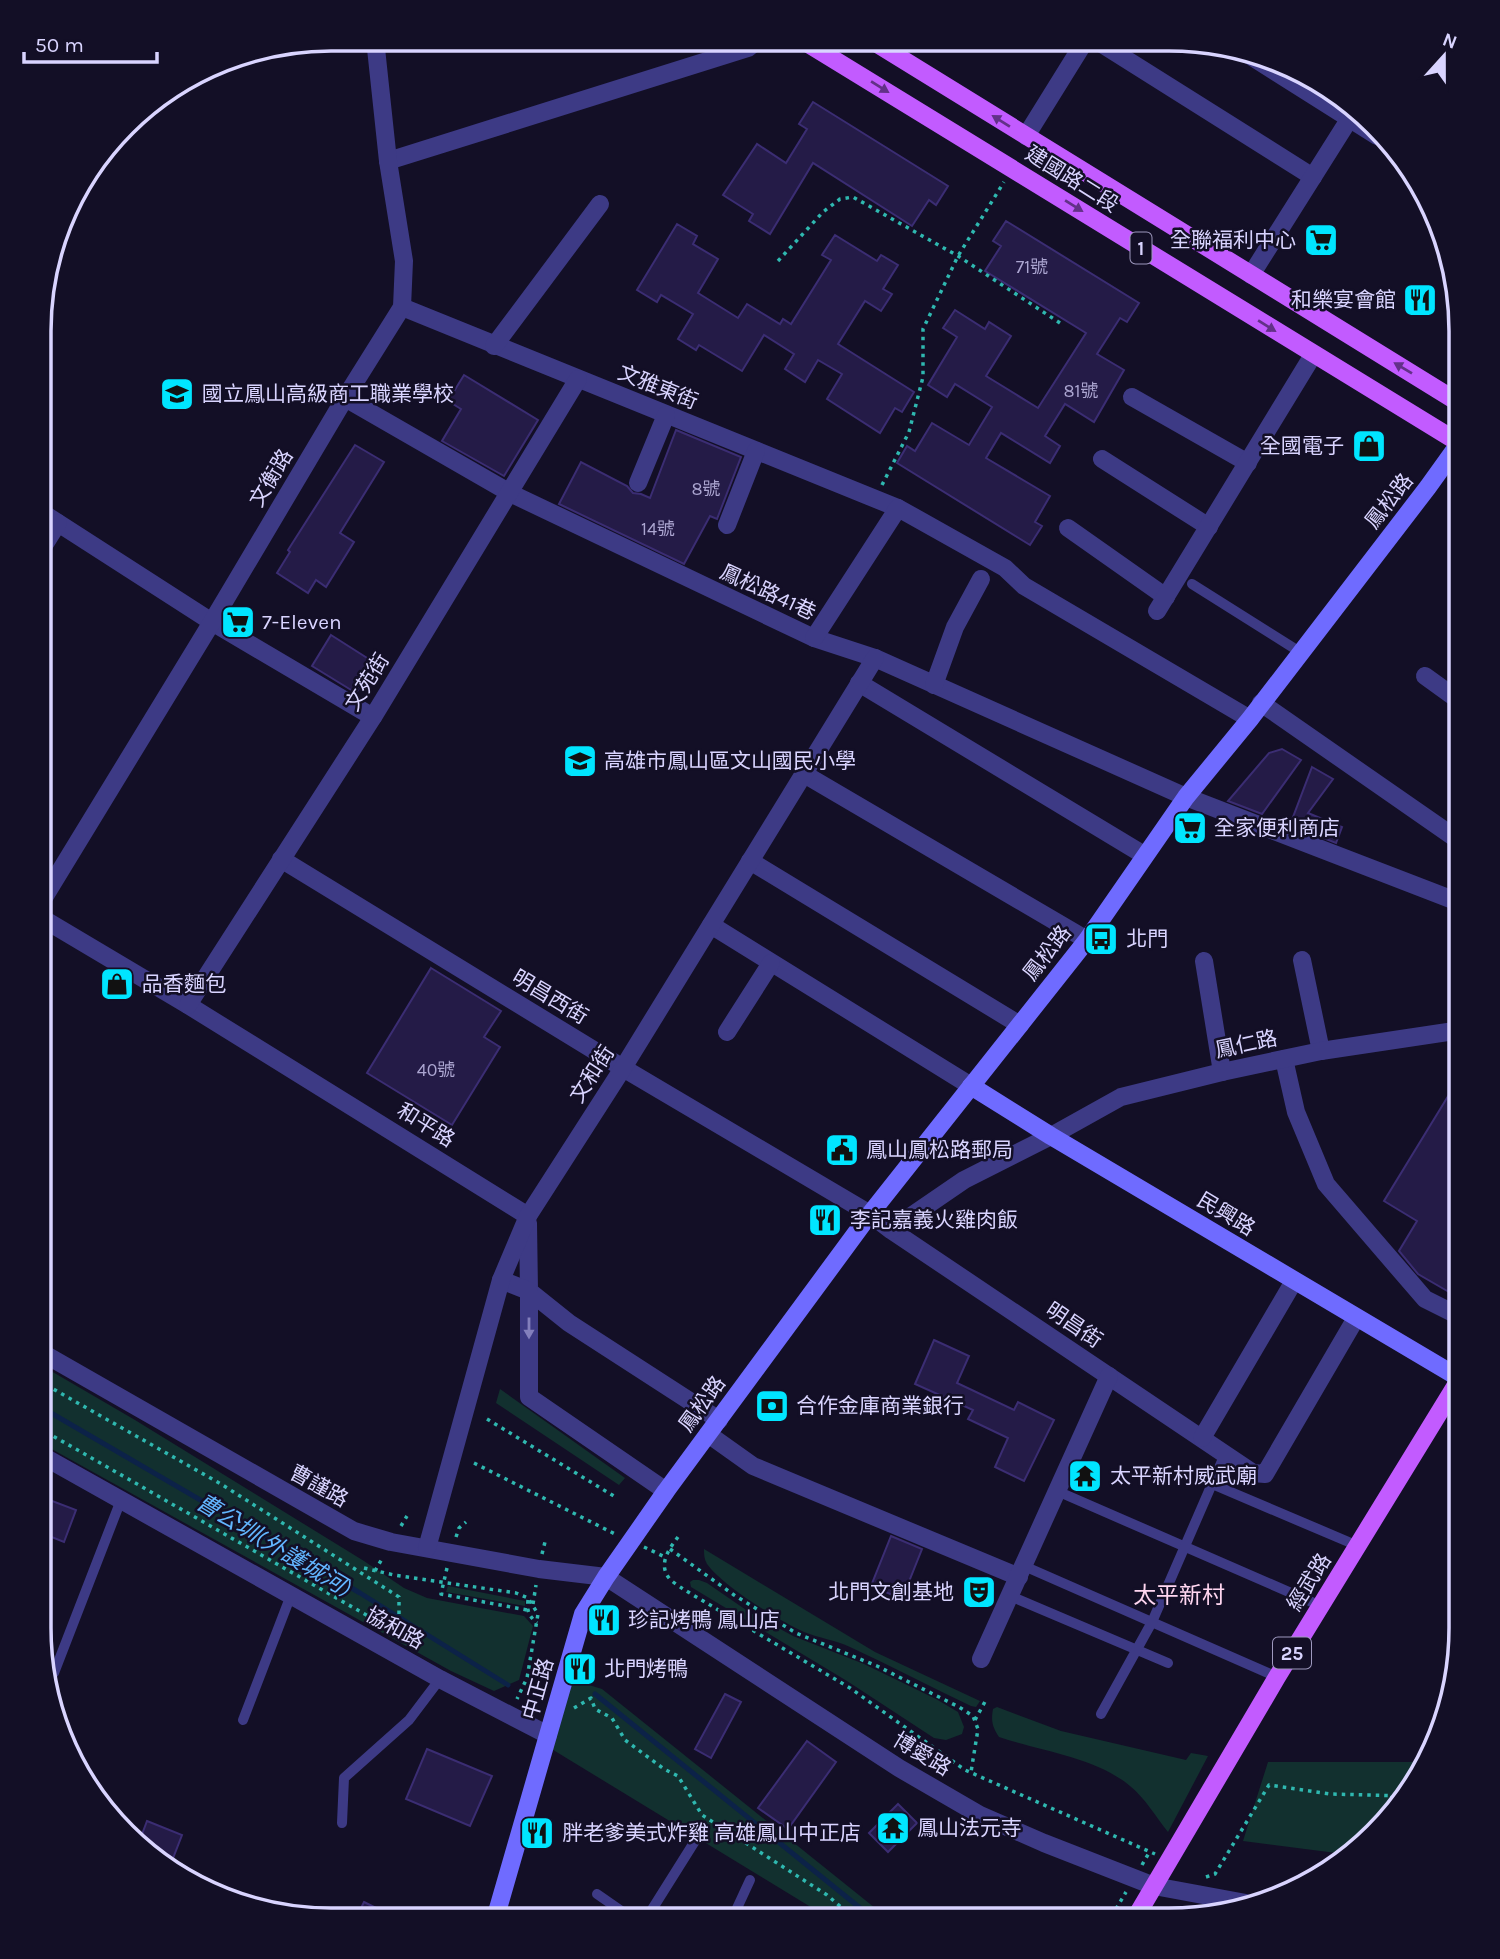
<svg xmlns="http://www.w3.org/2000/svg" width="1500" height="1959" font-family="Karla,'Noto Sans TC',sans-serif">
<style>
.green{fill:#12302f}
.lines{fill:none;stroke-linecap:round;stroke-linejoin:round}
.stream{stroke:#0c2248;stroke-width:5}
.building{fill:#241b47;stroke:#3b2d73;stroke-width:2}
.path{stroke:#2fb8b0;stroke-width:3.5;stroke-dasharray:3.5 5;stroke-linecap:butt}
.lane{stroke:#3d3a85;stroke-width:10}
.street{stroke:#3d3a85;stroke-width:18}
.secondary{stroke:#6f6bff;stroke-width:18}
.primary{stroke:#c25bff;stroke-width:18}
.oneway{fill:#623188}
.oneway2{fill:#837fbc}
.labels{text-anchor:middle;stroke-width:5;stroke-linejoin:round;paint-order:stroke}
.number-label{font-size:18px;fill:#aca6d1}
.shield{fill:#130f26;stroke:#9e99be;stroke-width:2}
.shield-label{font-size:19px;font-weight:bold;fill:#d9d4ff}
.street-label{font-size:21px;fill:#d9d4ff;stroke:#130f26}
.poi-label{font-size:21px;fill:#d9d4ff;stroke:#130f26;text-anchor:start}
.water-label{font-size:23px;font-style:italic;fill:#62b6ff;stroke:#130f26}
.neighbourhood-label{font-size:23px;fill:#ffd6f0;stroke:#130f26}
.rim{fill:none;stroke:#d9d4ff;stroke-width:3.5}
</style>
<rect width="100%" height="100%" fill="#130f26"/>
<g class="green">
<polygon points="39,1364 135,1420 364,1561 404,1588 427,1598 524,1616 533,1626 519,1680 494,1691 451,1671 39,1442"/>
<polygon points="500,1389 625,1478 619,1485 496,1403"/>
<path d="M704 1549 875 1652 980 1701 976 1707 971 1706C931 1687 891 1666 850 1647 835 1640 819 1638 804 1632 779 1621 723 1586 707 1564 704 1559 704 1554 704 1549Z"/>
<polygon points="693,1580 699,1580 707,1583 749,1612 793,1636 864,1664 936,1699 958,1712 964,1727 962,1734 946,1740 934,1738 847,1681 691,1587 690,1582"/>
<polygon points="448,1586 525,1601 525,1606 446,1592"/>
<polygon points="566,1678 602,1689 890,1920 832,1920 550,1748"/>
<path d="M997 1707 1061 1731 1186 1760 1191 1753 1208 1756 1168 1832C1156 1817 1145 1798 1130 1786 1096 1757 1041 1751 999 1737 992 1726 991 1721 993 1709Z"/>
<polygon points="1427,1760 1412,1791 1362,1848 1352,1855 1243,1841 1268,1762 1411,1762"/>
</g>
<g class="lines">
<g class="stream">
<polyline points="39,1406 360,1593 508,1685"/>
<polyline points="595,1694 875,1920"/>
</g>
</g>
<g class="building">
<polygon points="813,102 948,186 936,205 929,200 912,226 813,163 770,234 749,221 753,214 723,195 757,144 786,163 807,129 799,124"/>
<polygon points="1006,221 1139,303 1127,322 1120,318 1097,354 1124,370 1094,422 1065,404 1045,436 1060,446 1050,463 1001,433 986,458 1050,496 1035,522 1042,526 1030,545 897,463 907,446 915,451 932,423 969,445 992,407 955,384 947,397 928,385 957,337 943,328 955,310 985,329 989,322 1011,336 986,376 1038,408 1086,333 985,271 1001,246 993,241"/>
<polygon points="677,224 697,236 693,244 718,259 698,293 738,318 747,304 780,324 783,319 791,324 831,260 822,255 835,235 877,261 881,255 898,265 883,289 892,294 881,311 865,301 838,344 914,392 902,412 895,408 880,433 827,399 842,374 818,360 805,382 785,369 794,354 764,335 742,371 699,345 696,350 678,339 693,314 661,295 657,302 637,290"/>
<polygon points="464,375 538,420 504,476 442,441 461,409 448,401"/>
<polygon points="676,430 741,457 717,519 710,516 684,564 559,504 581,462 627,486 633,493 641,494 650,498"/>
<polygon points="355,445 384,462 340,533 354,542 326,587 316,580 308,593 277,573 290,552 288,550"/>
<polygon points="331,635 375,663 356,693 312,666"/>
<polygon points="1282,749 1301,760 1262,814 1228,801 1269,753"/>
<polygon points="1312,767 1333,779 1308,813 1342,827 1336,843 1290,825"/>
<polygon points="431,968 501,1011 484,1037 500,1047 452,1125 367,1073"/>
<polygon points="1461,1075 1461,1272 1449,1292 1418,1274 1399,1251 1417,1221 1384,1201"/>
<polygon points="934,1340 969,1356 957,1383 1014,1410 1018,1402 1054,1420 1024,1481 995,1467 1008,1438 968,1419 973,1410 915,1384"/>
<polygon points="39,1496 76,1510 64,1542 39,1532"/>
<polygon points="891,1536 922,1549 902,1599 871,1586"/>
<polygon points="725,1694 741,1702 711,1758 695,1749"/>
<polygon points="807,1741 836,1762 788,1829 758,1808"/>
<polygon points="427,1749 492,1776 470,1826 406,1799"/>
<polygon points="898,1804 917,1823 888,1852 869,1833"/>
<polygon points="147,1821 182,1835 168,1871 138,1845"/>
<polygon points="364,1902 396,1918 356,1918"/>
</g>
<g class="lines">
<g class="path">
<polyline points="778,261 823,212 840,199 853,197 958,256 1060,323"/>
<polyline points="882,485 909,432 923,377 923,329 958,256 1004,182"/>
<polyline points="40,961 43,956 40,954"/>
<polyline points="39,1381 221,1484 399,1597 399,1633"/>
<polyline points="487,1419 617,1498"/>
<polyline points="39,1428 417,1644"/>
<polyline points="474,1463 615,1534"/>
<polyline points="401,1526 407,1516"/>
<polyline points="456,1537 459,1528 466,1522"/>
<path d="M678 1537C669 1549 658 1564 669 1578 672 1582 679 1586 683 1589L850 1688 965 1770 1155 1854"/>
<polyline points="644,1547 665,1557"/>
<polyline points="670,1549 734,1595 796,1633 877,1666 959,1707 973,1716 978,1729 971,1772"/>
<polyline points="542,1554 545,1542"/>
<polyline points="364,1568 394,1575 516,1593 528,1598 538,1614 527,1678 517,1699"/>
<polyline points="447,1568 441,1594 527,1610"/>
<polyline points="375,1571 383,1557"/>
<path d="M528 1600C527 1611 528 1615 537 1623"/>
<polyline points="533,1604 536,1585"/>
<polyline points="574,1708 591,1698 595,1709 612,1718 625,1740 664,1769 678,1776 702,1815 827,1895 856,1920"/>
<polyline points="975,1720 987,1698"/>
<polyline points="1392,1796 1390,1809 1396,1810"/>
<polyline points="1142,1865 1150,1851"/>
<polyline points="1206,1877 1215,1874 1269,1785 1330,1794 1408,1796"/>
<polyline points="1116,1909 1126,1892"/>
<polyline points="1178,1919 1185,1907"/>
</g>
<g class="lane">
<polyline points="1192,584 1300,652"/>
<polyline points="1212,1484 1358,1546"/>
<polyline points="1057,1491 1321,1606"/>
<polyline points="1024,1566 1277,1677"/>
<polyline points="1010,1596 1168,1663"/>
<polyline points="48,1671 54,1673 121,1500"/>
<polyline points="1101,1714 1152,1622 1225,1454"/>
<polyline points="243,1720 291,1595"/>
<polyline points="342,1823 344,1778 409,1720 440,1679"/>
<polyline points="597,1894 633,1919"/>
<polyline points="646,1919 695,1841"/>
<polyline points="732,1919 750,1880"/>
</g>
<g class="street">
<polyline points="1097,41 1313,177"/>
<polyline points="1241,50 1377,136"/>
<polyline points="1026,136 1085,41"/>
<polyline points="388,161 748,48 758,40"/>
<polyline points="1251,275 1350,118"/>
<polyline points="402,307 898,508"/>
<polyline points="494,346 600,204"/>
<polyline points="1132,397 1248,463"/>
<polyline points="345,398 510,493 814,638 875,658 1186,797 1461,903"/>
<polyline points="1102,459 1209,527"/>
<polyline points="638,483 666,415"/>
<polyline points="41,512 212,622 373,717"/>
<polyline points="727,525 756,451"/>
<polyline points="1068,528 1166,597"/>
<polyline points="41,550 58,523"/>
<polyline points="1157,611 1313,355"/>
<polyline points="814,638 898,508 1005,568 1024,586 1250,719"/>
<polyline points="1425,676 1461,702"/>
<polyline points="859,683 1144,855"/>
<polyline points="934,685 955,627 981,579"/>
<polyline points="1261,703 1461,842"/>
<polyline points="804,774 1087,940"/>
<polyline points="281,859 623,1068 870,1214 891,1230 1253,1473 1265,1474 1356,1318"/>
<polyline points="750,861 1020,1025"/>
<polyline points="40,904 212,622 345,398 402,307 404,261 388,161 375,39"/>
<polyline points="40,917 188,1005 528,1216"/>
<polyline points="711,925 971,1086"/>
<polyline points="1302,960 1321,1051"/>
<polyline points="1204,961 1222,1072"/>
<polyline points="188,1005 373,717 578,379"/>
<polyline points="727,1032 771,963"/>
<polyline points="1284,1059 1296,1112 1326,1184 1425,1299 1461,1317"/>
<polyline points="528,1223 529,1291 569,1323 719,1420"/>
<polyline points="891,1230 964,1180 1051,1136 1121,1097 1222,1072 1321,1051 1461,1030"/>
<polyline points="501,1280 529,1291 529,1397 666,1491"/>
<polyline points="39,1351 354,1531 391,1542 539,1569 606,1577 899,1768 980,1815 1044,1843 1154,1886 1246,1903"/>
<polyline points="708,1434 753,1466 1019,1577"/>
<polyline points="1202,1438 1294,1281"/>
<polyline points="39,1454 440,1679 548,1735"/>
<polyline points="427,1548 501,1280 528,1216 623,1068 875,658"/>
<polyline points="981,1659 1109,1376"/>
</g>
<g class="secondary">
<polyline points="971,1086 1051,1136 1461,1379"/>
<polyline points="495,1919 583,1614 606,1577 666,1491 870,1214 1087,940 1186,797 1250,719 1428,487 1461,441"/>
</g>
<g class="primary">
<polyline points="802,40 1461,444"/>
<polyline points="871,40 1461,404"/>
<polyline points="1134,1920 1277,1677 1461,1377"/>
</g>
</g>
<defs><path id="oneway-solid" d="M-6-.8H1V-3.2L6.5 0L1 3.2V.8H-6Z" transform="scale(1.75)"/></defs>
<g class="oneway">
<use href="#oneway-solid" transform="translate(880 87) rotate(32)"/>
<use href="#oneway-solid" transform="translate(1001 121) rotate(-148)"/>
<use href="#oneway-solid" transform="translate(1074 206) rotate(32)"/>
<use href="#oneway-solid" transform="translate(1267 326) rotate(32)"/>
<use href="#oneway-solid" transform="translate(1403 368) rotate(-149)"/>
</g>
<use class="oneway2" href="#oneway-solid" transform="translate(529 1328) rotate(90)"/>
<defs>
<g id="supermarket-square" transform="scale(1.75)"><rect x="-9" y="-9" width="18" height="18" rx="4" fill="#00e5ff" stroke="#130f26"/><path d="M-6-5.5h2.5l.6 2H6L4.5 2H-2.5L-4.4-4H-6ZM-1.5 3.2a1.3 1.3 0 1 0 .1 0ZM3 3.2a1.3 1.3 0 1 0 .1 0Z" fill="#111"/></g>
<g id="restaurant-square" transform="scale(1.75)"><rect x="-9" y="-9" width="18" height="18" rx="4" fill="#00e5ff" stroke="#130f26"/><path d="M-5-6h1v4h1v-4h1v4h1v-4h1v5L-1.5 .5V6h-2V.5L-5-1ZM5-6V6H3V1.5H1.5Q1.5-4 5-6Z" fill="#111"/></g>
<g id="school-square" transform="scale(1.75)"><rect x="-9" y="-9" width="18" height="18" rx="4" fill="#00e5ff" stroke="#130f26"/><path d="M0-5L7-2L0 1L-7-2ZM-4 1L0 2.5L4 1V4Q0 6-4 4Z" fill="#111"/></g>
<g id="shop-square" transform="scale(1.75)"><rect x="-9" y="-9" width="18" height="18" rx="4" fill="#00e5ff" stroke="#130f26"/><path d="M-5-2.5h2.3a2.7 3.5 0 0 1 5.4 0H5L5.5 6h-11ZM-1.5-2.5h3a1.5 2.3 0 0 0-3 0Z" fill="#111"/></g>
<g id="bus-square" transform="scale(1.75)"><rect x="-9" y="-9" width="18" height="18" rx="4" fill="#00e5ff" stroke="#130f26"/><path d="M-5-6H5V4H4V6H2V4H-2V6H-4V4H-5ZM-3.5-4V0h7V-4ZM-3.5 1.2v1.5H-2V1.2ZM2 1.2v1.5H3.5V1.2Z" fill="#111"/></g>
<g id="civic-square" transform="scale(1.75)"><rect x="-9" y="-9" width="18" height="18" rx="4" fill="#00e5ff" stroke="#130f26"/><path d="M-.6-6.5H3V-4.5H.6V-3L4-1V1h2V6H-6V1h2V-1L-.6-3ZM-1.2 2.5V6h2.4V2.5Z" fill="#111"/></g>
<g id="bank-square" transform="scale(1.75)"><rect x="-9" y="-9" width="18" height="18" rx="4" fill="#00e5ff" stroke="#130f26"/><path d="M-6-4H6V4H-6ZM0-2.3a2.3 2.3 0 1 0 0 4.6a2.3 2.3 0 1 0 0-4.6Z" fill="#111"/></g>
<g id="temple-square" transform="scale(1.75)"><rect x="-9" y="-9" width="18" height="18" rx="4" fill="#00e5ff" stroke="#130f26"/><path d="M0-6L5-2H3V0L6.5 2.5H4V6H1.5V3h-3V6H-4V2.5H-6.5L-3 0V-2H-5Z" fill="#111"/></g>
<g id="theatre-square" transform="scale(1.75)"><rect x="-9" y="-9" width="18" height="18" rx="4" fill="#00e5ff" stroke="#130f26"/><path d="M-5-5.5Q0-4 5-5.5V0Q5 5 0 6Q-5 5-5 0ZM-3.3-2.5H-1v1.5H-3.3ZM1-2.5H3.3v1.5H1ZM-2.8 1Q0 5.5 2.8 1Z" fill="#111"/></g>
</defs>
<g fill-rule="evenodd">
<use href="#supermarket-square" x="1321" y="240"/>
<use href="#restaurant-square" x="1420" y="300"/>
<use href="#school-square" x="177" y="394"/>
<use href="#shop-square" x="1369" y="446"/>
<use href="#supermarket-square" x="238" y="622"/>
<use href="#school-square" x="580" y="761"/>
<use href="#supermarket-square" x="1190" y="828"/>
<use href="#bus-square" x="1101" y="939"/>
<use href="#shop-square" x="117" y="984"/>
<use href="#civic-square" x="842" y="1150"/>
<use href="#restaurant-square" x="825" y="1220"/>
<use href="#bank-square" x="772" y="1406"/>
<use href="#temple-square" x="1085" y="1476"/>
<use href="#theatre-square" x="979" y="1592"/>
<use href="#restaurant-square" x="604" y="1620"/>
<use href="#restaurant-square" x="580" y="1669"/>
<use href="#temple-square" x="893" y="1828"/>
<use href="#restaurant-square" x="537" y="1833"/>
</g>
<g class="labels">
<g class="number-label">
<text x="1032" y="273">71號</text>
<text x="1081" y="397">81號</text>
<text x="706" y="495">8號</text>
<text x="658" y="535">14號</text>
<text x="436" y="1076">40號</text>
</g>
<g class="shield">
<rect x="1130.5" y="232.5" width="21" height="31" rx="5"/>
<rect x="1273" y="1637.5" width="38" height="31" rx="5"/>
</g>
<g class="shield-label">
<text x="1141" y="255">1</text>
<text x="1292" y="1660">25</text>
</g>
<g class="street-label">
<text transform="translate(1072 179) rotate(32)" y="7">建國路二段</text>
<text transform="translate(658 387) rotate(22)" y="7">文雅東街</text>
<text transform="translate(271 478) rotate(-59)" y="7">文衡路</text>
<text transform="translate(1389 501) rotate(-52)" y="7">鳳松路</text>
<text transform="translate(768 592) rotate(25)" y="7">鳳松路41巷</text>
<text transform="translate(367 682) rotate(-58)" y="7">文苑街</text>
<text transform="translate(1047 953) rotate(-52)" y="7">鳳松路</text>
<text transform="translate(550 997) rotate(31)" y="7">明昌西街</text>
<text transform="translate(1246 1044) rotate(-12)" y="7">鳳仁路</text>
<text transform="translate(592 1074) rotate(-57)" y="7">文和街</text>
<text transform="translate(426 1125) rotate(32)" y="7">和平路</text>
<text transform="translate(1226 1214) rotate(31)" y="7">民興路</text>
<text transform="translate(1074 1325) rotate(34)" y="7">明昌街</text>
<text transform="translate(702 1404) rotate(-54)" y="7">鳳松路</text>
<text transform="translate(319 1486) rotate(29)" y="7">曹謹路</text>
<text transform="translate(1309 1582) rotate(-58)" y="7">經武路</text>
<text transform="translate(395 1628) rotate(29)" y="7">協和路</text>
<text transform="translate(538 1689) rotate(-74)" y="7">中正路</text>
<text transform="translate(922 1754) rotate(31)" y="7">博愛路</text>
</g>
<g class="poi-label">
<text x="1296" y="247" text-anchor="end">全聯福利中心</text>
<text x="1396" y="307" text-anchor="end">和樂宴會館</text>
<text x="202" y="401">國立鳳山高級商工職業學校</text>
<text x="1344" y="453" text-anchor="end">全國電子</text>
<text x="262" y="629">7-Eleven</text>
<text x="604" y="768">高雄市鳳山區文山國民小學</text>
<text x="1214" y="835">全家便利商店</text>
<text x="1126" y="946">北門</text>
<text x="142" y="991">品香麵包</text>
<text x="866" y="1157">鳳山鳳松路郵局</text>
<text x="850" y="1227">李記嘉義火雞肉飯</text>
<text x="796" y="1413">合作金庫商業銀行</text>
<text x="1110" y="1483">太平新村威武廟</text>
<text x="954" y="1599" text-anchor="end">北門文創基地</text>
<text x="628" y="1627">珍記烤鴨 鳳山店</text>
<text x="604" y="1676">北門烤鴨</text>
<text x="917" y="1835">鳳山法元寺</text>
<text x="562" y="1840">胖老爹美式炸雞 高雄鳳山中正店</text>
</g>
<g class="water-label">
<text transform="translate(274 1545) rotate(31)" y="8">曹公圳(外護城河)</text>
</g>
<g class="neighbourhood-label">
<text x="1179" y="1603">太平新村</text>
</g>
</g>
<path d="M0 0H1500V1959H0ZM331 51H1169A280 280 0 0 1 1449 331V1628A280 280 0 0 1 1169 1908H331A280 280 0 0 1 51 1628V331A280 280 0 0 1 331 51Z" fill="#130f26" fill-rule="evenodd"/>
<path class="rim" d="M331 51H1169A280 280 0 0 1 1449 331V1628A280 280 0 0 1 1169 1908H331A280 280 0 0 1 51 1628V331A280 280 0 0 1 331 51Z"/>
<g transform="translate(1444 56) rotate(21)" stroke="#130f26" stroke-width="5" paint-order="stroke">
<path d="M0-5L12 26L0 18L-12 26Z" fill="#d9d4ff"/>
<text y="-10" font-size="19" font-weight="bold" text-anchor="middle" fill="#d9d4ff">N</text>
</g>
<path d="M24 52v10h133v-10" fill="none" stroke="#d9d4ff" stroke-width="3.5"/>
<text x="35" y="52" font-size="21" fill="#d9d4ff" stroke="#130f26" stroke-width="5" paint-order="stroke">50 m</text>
</svg>
